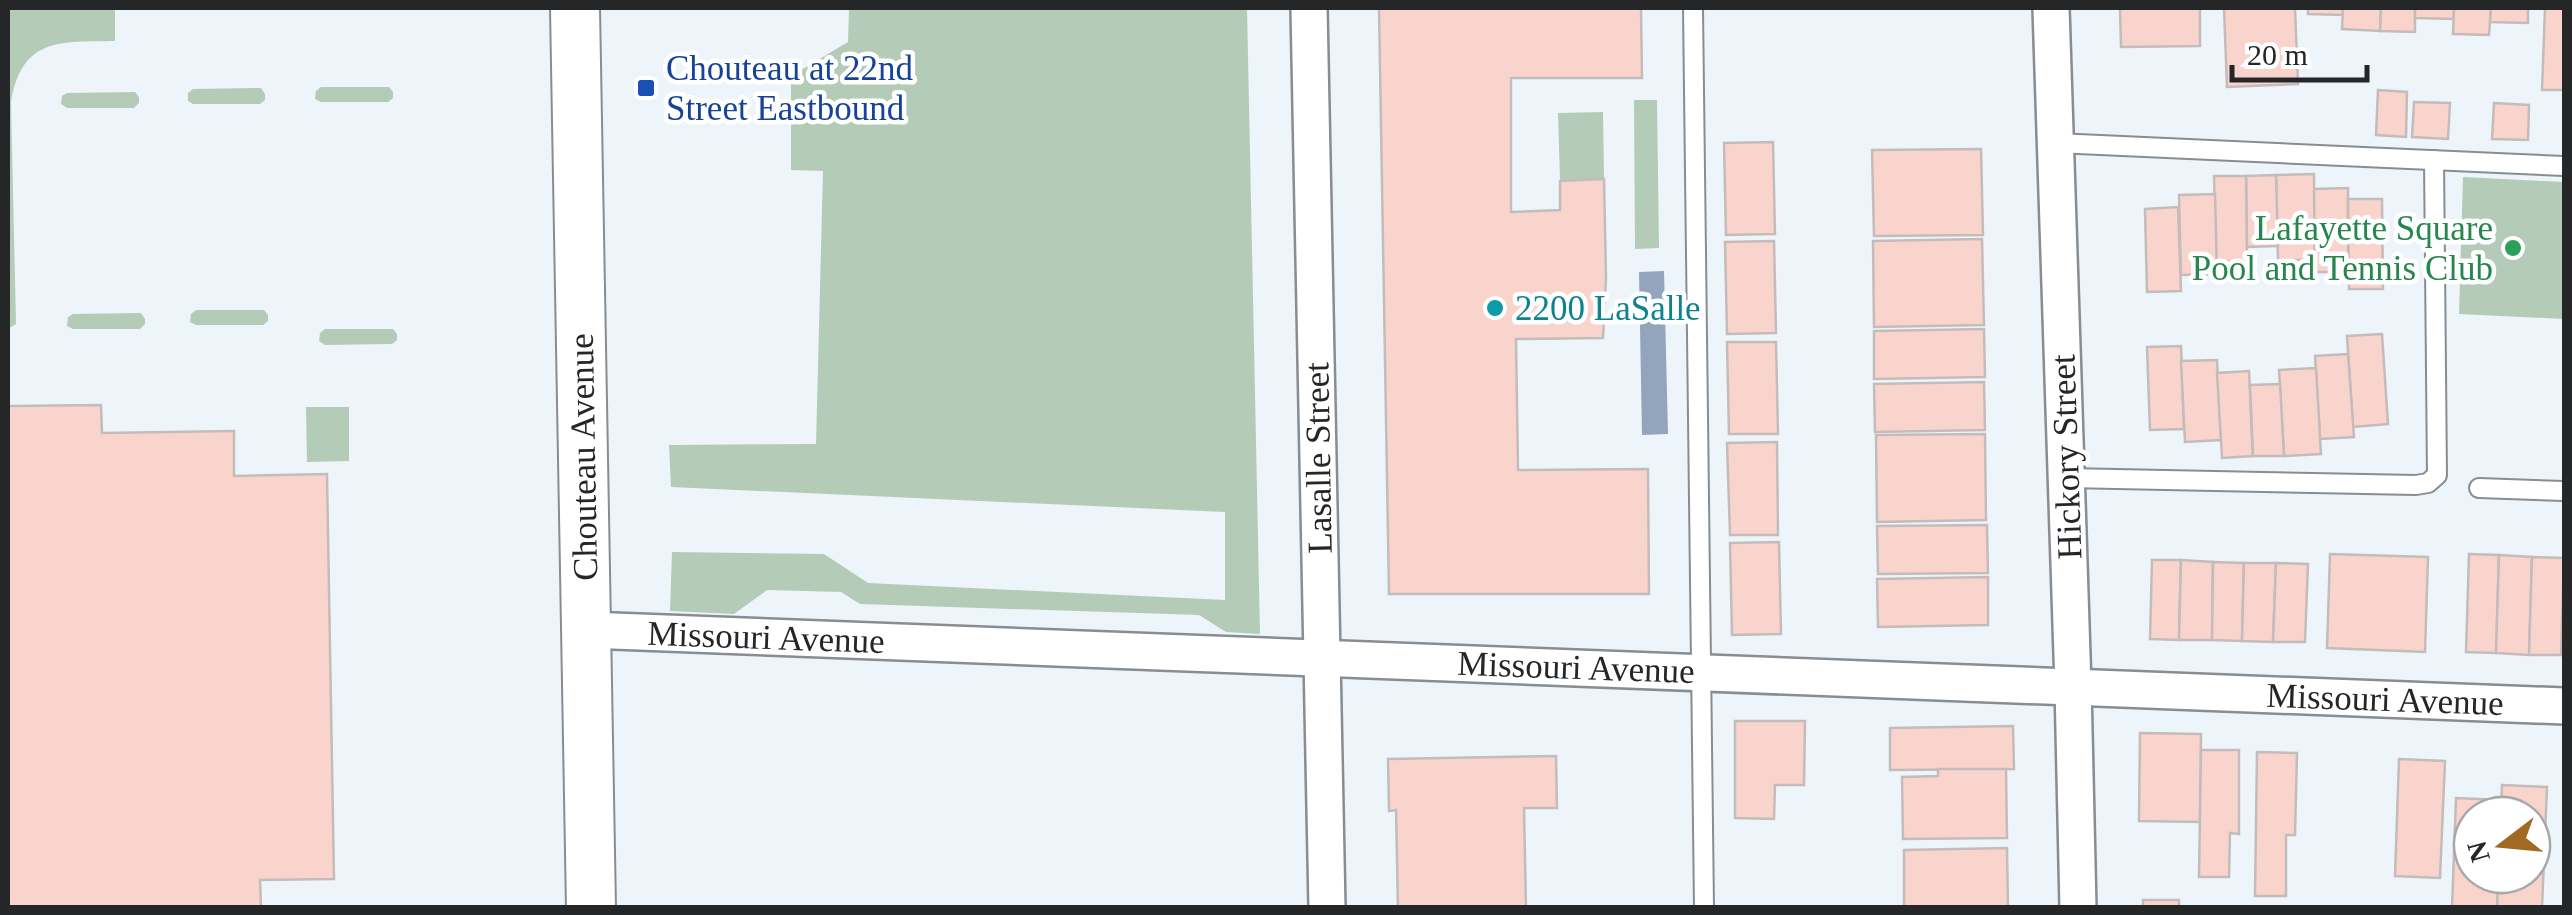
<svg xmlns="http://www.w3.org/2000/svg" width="2572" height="915" font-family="'Times New Roman',serif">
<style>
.green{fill:#b4cbb8}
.water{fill:#93a4bd}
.building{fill:#f9d4cd;stroke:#c4bcba;stroke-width:2.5}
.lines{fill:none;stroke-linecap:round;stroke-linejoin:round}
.lane-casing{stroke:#878d92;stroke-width:22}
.street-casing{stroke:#878d92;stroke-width:40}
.secondary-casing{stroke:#878d92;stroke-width:52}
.lane{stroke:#fff;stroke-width:18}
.street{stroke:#fff;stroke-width:35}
.secondary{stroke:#fff;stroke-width:48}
.transit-dot{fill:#1a4fb4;stroke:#fff;stroke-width:4}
.leisure-dot{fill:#2e9e5b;stroke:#fff;stroke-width:4}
.culture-dot{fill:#0f9aa8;stroke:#fff;stroke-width:4}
.labels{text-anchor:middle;stroke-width:9;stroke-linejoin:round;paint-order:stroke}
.transit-label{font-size:35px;fill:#164399;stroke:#fff;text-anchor:start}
.leisure-label{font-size:35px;fill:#27864d;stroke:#fff;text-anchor:end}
.culture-label{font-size:35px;fill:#0d838f;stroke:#fff;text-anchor:start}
.street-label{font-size:35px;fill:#242628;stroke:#fff}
</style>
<rect width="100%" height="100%" fill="#eef5fa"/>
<g class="green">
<path d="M8 8H115V41C60 42 22 37 11 102L16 324 8 329Z"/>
<polygon points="849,8 1247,8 1260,634 1226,632 1199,615 860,604 841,592 767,590 734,614 670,611 672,552 824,554 868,583 1225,600 1225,512 671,487 669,445 816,444 823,171 791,170 791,76 848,42"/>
<polygon points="321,87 389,87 393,92 393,98 388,102 321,102 315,99 316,91"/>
<polygon points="261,88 265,94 265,100 260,104 193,104 188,101 188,93 193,89"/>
<polygon points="135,92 139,97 139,103 134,108 67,108 61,104 62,96 67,93"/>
<polygon points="1634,100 1657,100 1659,248 1635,249"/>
<polygon points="1603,112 1604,179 1560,181 1558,113"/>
<polygon points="2463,177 2564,182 2564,319 2459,314"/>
<polygon points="196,310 264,310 268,315 268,321 263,325 196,325 190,322 191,314"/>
<polygon points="141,313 145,319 145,324 140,329 73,329 67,326 68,317 73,314"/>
<polygon points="325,329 393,329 397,334 397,340 392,344 325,345 319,341 320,333"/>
<polygon points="306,407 349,407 349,461 307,462"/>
</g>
<polygon class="water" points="1664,271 1668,434 1642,435 1639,272"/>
<g class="building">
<polygon points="1379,8 1641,8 1642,78 1511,78 1511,212 1560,210 1560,181 1604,179 1606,278 1603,338 1516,339 1518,470 1648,469 1649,594 1389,594"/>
<polygon points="2120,8 2200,8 2200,46 2121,47"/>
<polygon points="2224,8 2295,8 2298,84 2227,87"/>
<polygon points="2308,8 2343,8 2343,15 2308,14"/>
<polygon points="2343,8 2381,8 2380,31 2342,29"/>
<polygon points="2381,8 2415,8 2415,32 2380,31"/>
<polygon points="2415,8 2454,8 2454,19 2415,18"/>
<polygon points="2454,8 2491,8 2489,35 2453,34"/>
<polygon points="2491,8 2528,8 2528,23 2490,22"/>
<polygon points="2545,8 2564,8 2564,90 2542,90"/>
<polygon points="2378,90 2407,92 2406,137 2376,135"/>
<polygon points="2414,102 2450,103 2448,139 2412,137"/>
<polygon points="2494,103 2529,105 2528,140 2492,139"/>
<polygon points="1773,142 1775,234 1726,235 1724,143"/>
<polygon points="1981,149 1983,235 1874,236 1872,150"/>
<polygon points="2314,174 2315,260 2278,260 2276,175"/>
<polygon points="2276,175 2278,246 2247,247 2246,176"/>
<polygon points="2214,176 2246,176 2247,261 2216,262"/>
<polygon points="2348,188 2348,272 2315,272 2314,189"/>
<polygon points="2215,194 2217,274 2181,275 2179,195"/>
<polygon points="2348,199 2382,199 2383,289 2349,289"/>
<polygon points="2178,207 2181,291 2147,292 2145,209"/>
<polygon points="1982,239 1984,325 1874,327 1873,241"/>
<polygon points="1774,241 1776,333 1727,334 1725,242"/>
<polygon points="1984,329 1985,377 1874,379 1874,331"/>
<polygon points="2382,334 2388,424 2353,427 2347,336"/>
<polygon points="1727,342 1776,342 1778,434 1729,434"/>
<polygon points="2181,346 2184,429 2150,430 2147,347"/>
<polygon points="2348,354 2354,437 2320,439 2315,356"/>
<polygon points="2217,360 2221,440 2185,442 2181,361"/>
<polygon points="2316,368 2321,454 2284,456 2279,370"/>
<polygon points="2249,371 2253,456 2222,458 2217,373"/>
<polygon points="1984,382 1985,430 1875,432 1874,384"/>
<polygon points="2280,384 2284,456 2253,456 2250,385"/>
<polygon points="101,405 102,433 234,431 234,476 327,474 334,879 260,880 261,908 8,908 8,406"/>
<polygon points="1985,434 1986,520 1877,522 1876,435"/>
<polygon points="1777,442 1778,535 1730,535 1727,443"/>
<polygon points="1987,525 1988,573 1878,574 1877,526"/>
<polygon points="1779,542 1781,634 1732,635 1730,543"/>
<polygon points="2330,554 2428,557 2425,652 2327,648"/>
<polygon points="2469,554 2499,555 2496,653 2466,652"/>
<polygon points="2499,555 2532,557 2529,655 2496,653"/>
<polygon points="2532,557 2564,558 2561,655 2529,655"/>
<polygon points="2152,560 2181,560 2179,640 2150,639"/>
<polygon points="2181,560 2213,562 2212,640 2179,640"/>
<polygon points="2213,562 2244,563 2242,641 2212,640"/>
<polygon points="2244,563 2276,563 2273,642 2242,641"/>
<polygon points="2276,563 2308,564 2305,642 2273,642"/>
<polygon points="1988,577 1988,625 1878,627 1877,579"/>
<polygon points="1735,721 1805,721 1804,785 1775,785 1774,819 1735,818"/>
<polygon points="2013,726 2014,769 1890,770 1890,728"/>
<polygon points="2140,733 2201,734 2200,822 2139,821"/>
<polygon points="2201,750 2239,750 2239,834 2230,833 2229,877 2199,877"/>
<polygon points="2257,752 2297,753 2295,835 2286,835 2286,896 2255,896"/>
<polygon points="1556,756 1557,808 1524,808 1526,908 1398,908 1396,810 1389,811 1388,759"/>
<polygon points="2399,759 2445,761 2440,878 2395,876"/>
<polygon points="1938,769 2006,769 2007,838 1903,839 1902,777 1938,776"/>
<polygon points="2502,785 2547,787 2542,908 2497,908 2498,875 2532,875 2532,815 2501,815"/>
<polygon points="2456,798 2501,800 2501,815 2472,815 2472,875 2498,875 2497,908 2452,908"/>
<polygon points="2007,848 2008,908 1904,908 1904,850"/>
<rect x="2143" y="900" width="36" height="8"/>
</g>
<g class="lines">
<g class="lane-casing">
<g id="lane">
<polyline points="1693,8 1704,908"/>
<polyline points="2056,143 2564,166"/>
<polyline points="2067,478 2416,485 2428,483 2437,475 2434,160"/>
<polyline points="2479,488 2564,491"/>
</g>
</g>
<g class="street-casing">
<g id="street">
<polyline points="1309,8 1327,908"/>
<polyline points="2051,8 2073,686 2078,908"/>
<polyline points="587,630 2564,706"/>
</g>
</g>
<g class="secondary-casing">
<polyline id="secondary" points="575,8 591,908"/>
</g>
<use href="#lane" class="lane"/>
<use href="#street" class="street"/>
<use href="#secondary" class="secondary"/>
</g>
<rect class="transit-dot" x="636" y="78" width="20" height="20" rx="5"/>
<circle class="leisure-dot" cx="2513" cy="248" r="10"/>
<circle class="culture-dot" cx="1495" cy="308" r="10"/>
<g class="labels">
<g class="transit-label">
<text x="666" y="80">Chouteau at 22nd<tspan x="666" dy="40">Street Eastbound</tspan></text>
</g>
<g class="leisure-label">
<text x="2493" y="240">Lafayette Square<tspan x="2493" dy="40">Pool and Tennis Club</tspan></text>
</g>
<g class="culture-label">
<text x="1515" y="320">2200 LaSalle</text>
</g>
<g class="street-label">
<text transform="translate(583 457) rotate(-91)" y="12">Chouteau Avenue</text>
<text transform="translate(2066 457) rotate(-92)" y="12">Hickory Street</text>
<text transform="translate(1318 458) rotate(-91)" y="12">Lasalle Street</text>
<text transform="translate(766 637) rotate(2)" y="12">Missouri Avenue</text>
<text transform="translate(1576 667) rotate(2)" y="12">Missouri Avenue</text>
<text transform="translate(2385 699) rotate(2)" y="12">Missouri Avenue</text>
</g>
</g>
<rect width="2572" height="915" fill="none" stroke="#242628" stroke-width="20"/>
<g transform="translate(2502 845) rotate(254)"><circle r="48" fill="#ffffff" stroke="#a7a8a9" stroke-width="2.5"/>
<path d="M0-8L18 38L0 25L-18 38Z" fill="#a06924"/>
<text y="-15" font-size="28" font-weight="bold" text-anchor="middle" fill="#242628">N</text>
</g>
<path d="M2232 65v15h135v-15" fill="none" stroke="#242628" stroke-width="5"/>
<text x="2247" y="65" font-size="30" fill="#242628" stroke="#ffffff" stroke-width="8" paint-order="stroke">20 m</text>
</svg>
